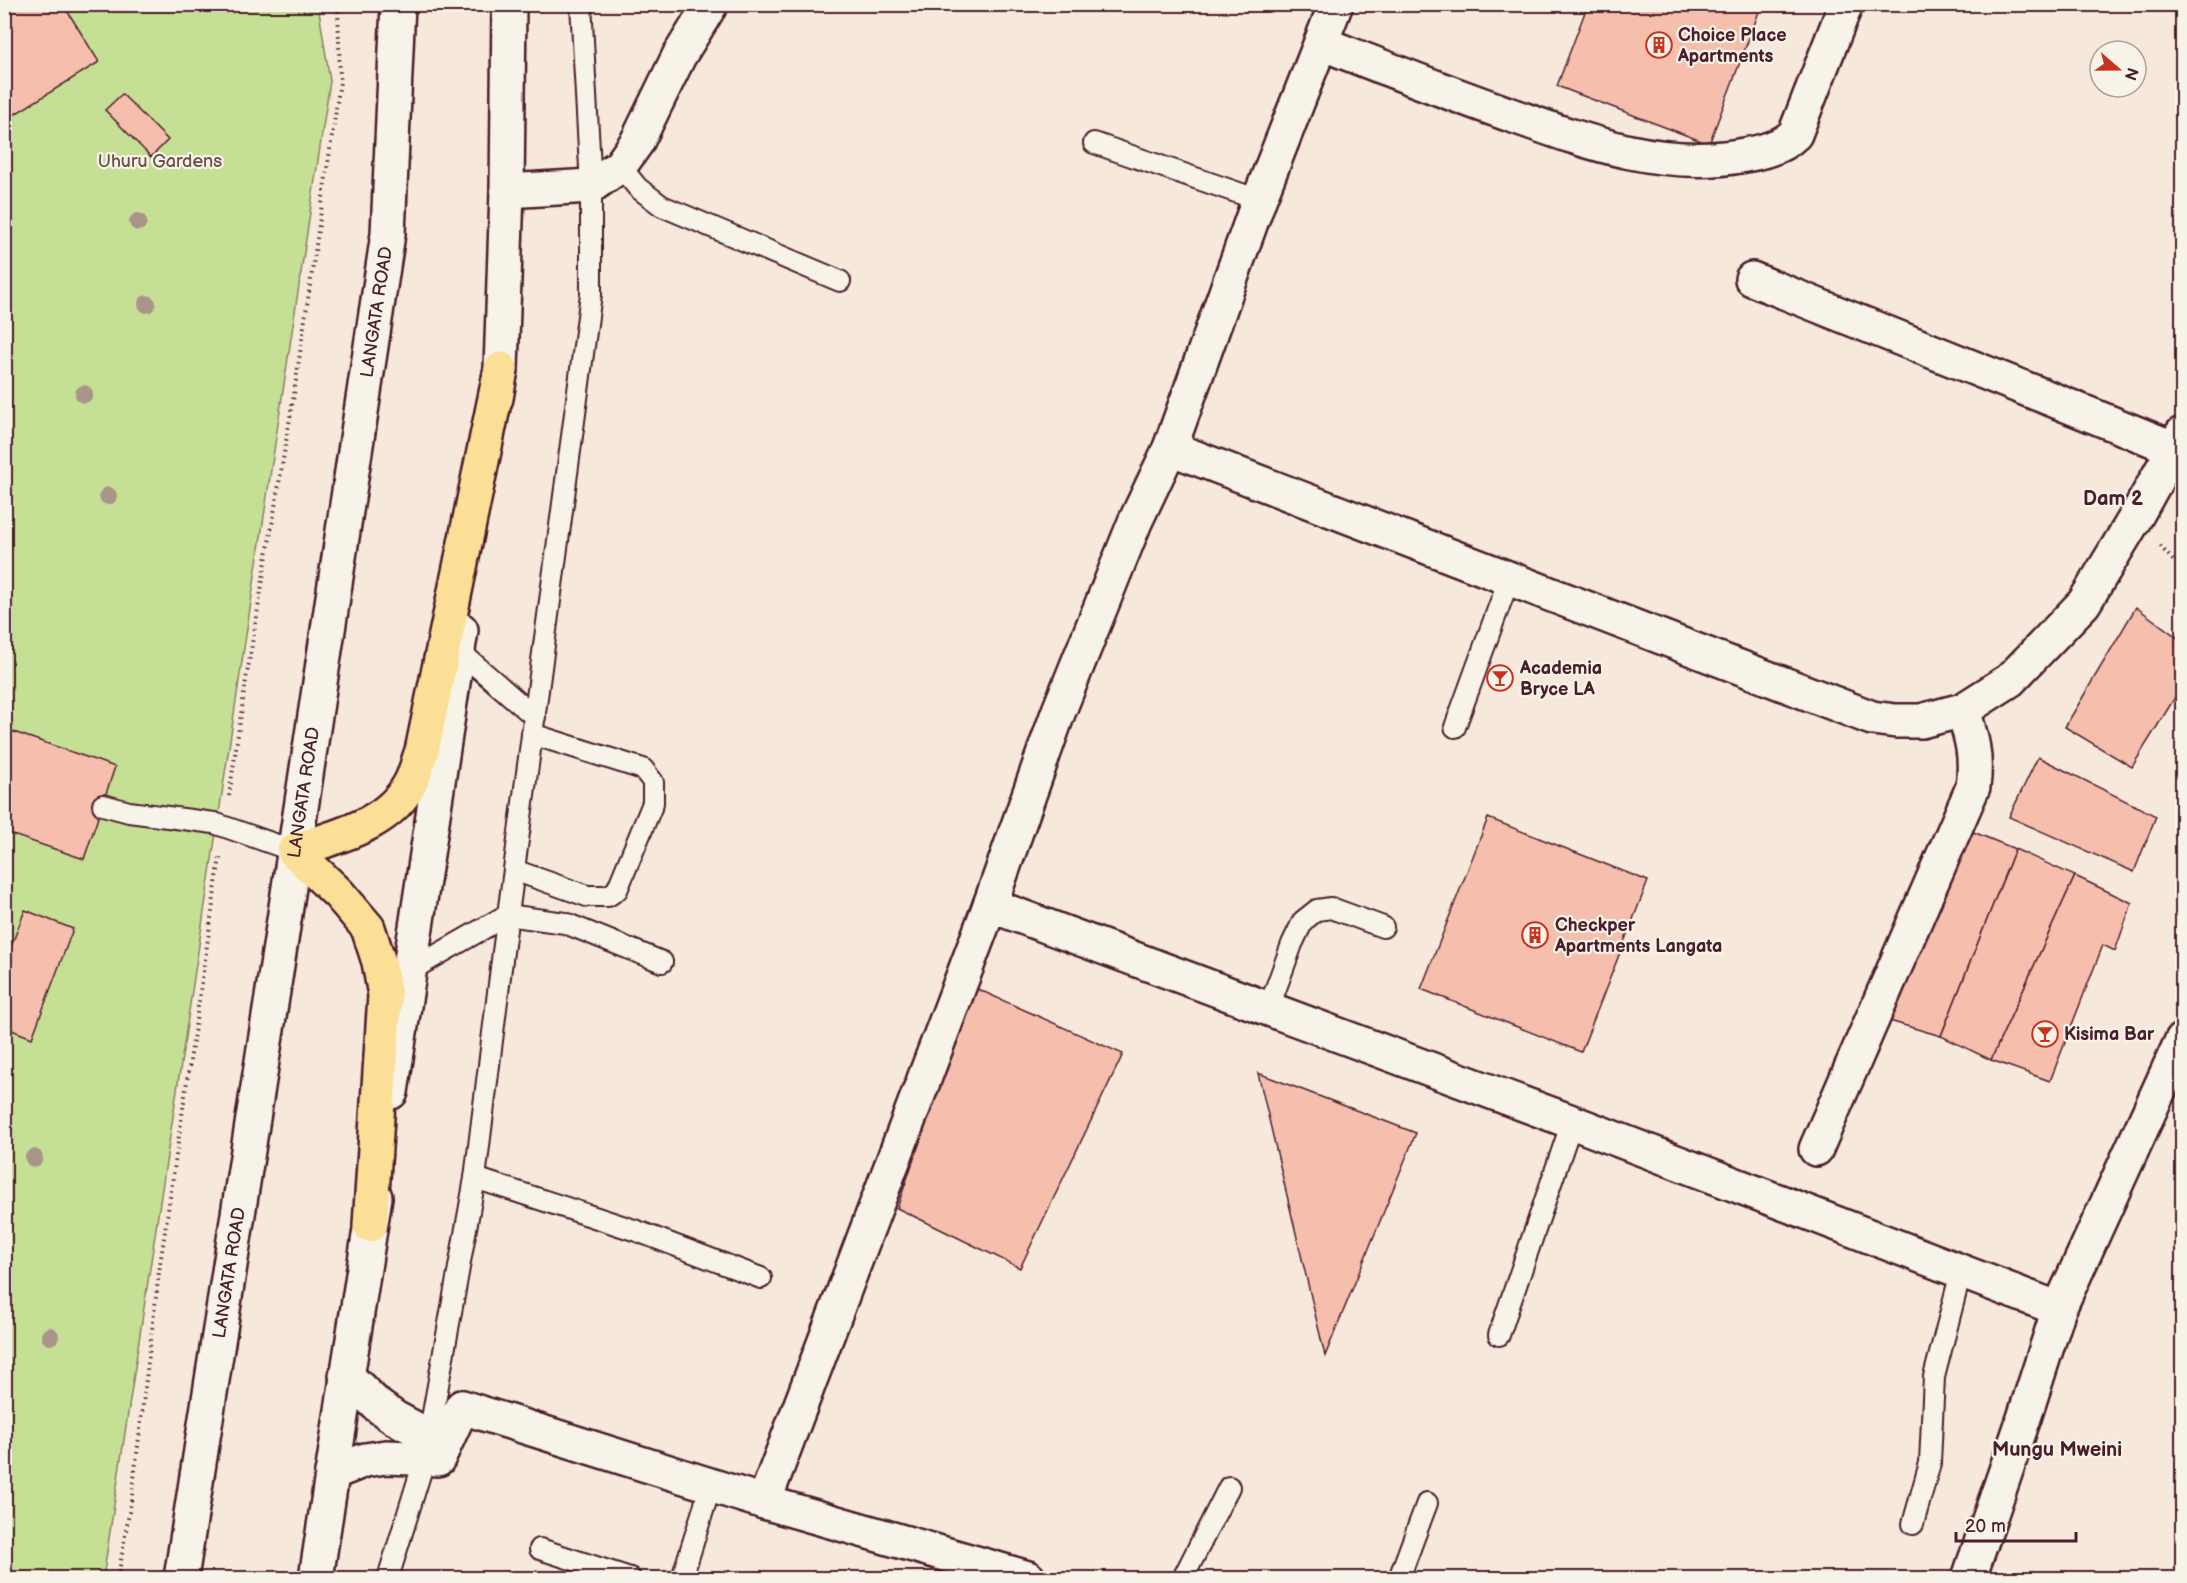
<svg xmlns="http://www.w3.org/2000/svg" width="2187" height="1583" font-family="'Balsamiq Sans',sans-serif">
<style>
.green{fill:#c5df95;stroke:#887f60;stroke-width:1.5}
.building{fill:#f6beac;stroke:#4a1f2b;stroke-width:1.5}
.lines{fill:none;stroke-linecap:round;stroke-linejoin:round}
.lane-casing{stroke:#4a1f2b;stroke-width:24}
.street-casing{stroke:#4a1f2b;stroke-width:38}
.secondary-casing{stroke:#4a1f2b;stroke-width:38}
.primary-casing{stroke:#4a1f2b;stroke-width:38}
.path{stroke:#4a1f2b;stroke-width:4;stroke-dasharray:1.5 4.5;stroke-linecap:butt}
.lane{stroke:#f7f3e8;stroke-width:20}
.street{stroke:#f7f3e8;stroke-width:33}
.secondary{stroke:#f7f3e8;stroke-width:33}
.primary{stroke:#fbdf96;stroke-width:33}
.tree{fill:#a9948a}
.labels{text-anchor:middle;stroke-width:4.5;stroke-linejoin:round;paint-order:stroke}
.poi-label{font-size:18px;font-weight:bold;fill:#4a1f2b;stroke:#f7f3e8;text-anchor:start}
.park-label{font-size:18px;fill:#694f46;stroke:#f7f3e8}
.street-label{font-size:18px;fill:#4a1f2b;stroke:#f7f3e8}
.neighbourhood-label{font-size:20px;font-weight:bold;fill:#4a1f2b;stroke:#f7f3e8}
</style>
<rect width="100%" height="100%" fill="#f7e8dc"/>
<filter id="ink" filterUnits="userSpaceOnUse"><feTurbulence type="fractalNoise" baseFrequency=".0167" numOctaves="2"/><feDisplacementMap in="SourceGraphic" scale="12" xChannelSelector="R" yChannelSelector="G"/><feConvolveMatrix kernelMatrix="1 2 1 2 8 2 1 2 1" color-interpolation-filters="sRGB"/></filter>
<g filter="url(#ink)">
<polygon class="green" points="5,5 318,5 330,81 103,1578 5,1578"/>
<g class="building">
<polygon points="4,4 63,4 99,62 4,121"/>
<polygon points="1588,4 1762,4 1709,144 1557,86"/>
<polygon points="122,94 168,140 151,157 105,110"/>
<polygon points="2136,607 2182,641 2182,686 2132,767 2065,727"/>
<polygon points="8,730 115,767 84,859 4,832 4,741"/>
<polygon points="2038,757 2156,816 2134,872 2009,817"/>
<polygon points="1488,818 1648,881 1581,1052 1421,989"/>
<polygon points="1956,825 2015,849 1941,1036 1879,1018"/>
<polygon points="2015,849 2075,876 1991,1060 1941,1036"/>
<polygon points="2075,876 2132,903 2115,951 2103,945 2050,1081 1991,1060"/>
<polygon points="25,910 73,929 32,1038 4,1027 4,965"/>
<polygon points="973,987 1123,1054 1020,1268 897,1208"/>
<polygon points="1258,1073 1416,1133 1325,1356"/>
</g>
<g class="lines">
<g class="lane-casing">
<g id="lane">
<polyline points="1094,143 1259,200"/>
<polyline points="620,166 638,188 662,206 840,281"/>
<polyline points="458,650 535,717"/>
<polyline points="1455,727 1509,579"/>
<polyline points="103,805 129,812 214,823 294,851"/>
<polyline points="514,870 587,896 608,896 617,890 653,803 653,782 643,769 532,734"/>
<polyline points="411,970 507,915 565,923 662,962"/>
<polyline points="1268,1010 1292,944 1303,921 1317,910 1331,908 1383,927"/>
<polyline points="475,1178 637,1231 761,1278"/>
<polyline points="1499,1335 1572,1122"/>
<polyline points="1913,1524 1930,1463 1934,1377 1961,1272"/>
<polyline points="540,1549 630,1578"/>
<polyline points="388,1578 425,1458 475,1178 503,952 591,294 591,186 581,4"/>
<polyline points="682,1578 711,1485"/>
<polyline points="1183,1578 1229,1487"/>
<polyline points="1399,1578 1427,1503"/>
</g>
</g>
<g class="street-casing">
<g id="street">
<path d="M1321 43C1380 66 1438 89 1497 110 1576 138 1660 172 1745 155 1763 152 1782 147 1795 134L1846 4"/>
<polyline points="507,191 591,186 620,166 637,142 679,56 711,4"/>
<polyline points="1752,279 2173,448"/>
<polyline points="1170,448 1872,718 1896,721 1921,721 1963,710 2010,680 2084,603 2134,520 2182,434"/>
<polyline points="990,905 1572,1122 2059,1309"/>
<path d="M1816 1149 1973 787C1977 756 1972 739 1963 710"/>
<polyline points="346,1375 378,1406 395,1418 442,1443 454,1422"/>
<polyline points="462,1407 764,1502 1028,1578"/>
<polyline points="332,1473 365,1460 386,1457 438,1459 462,1407"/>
<polyline points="764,1502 990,905 1058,713 1135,522 1170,448 1259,200 1336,4"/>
<polyline points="1969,1578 2024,1418 2059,1309 2182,1040"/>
</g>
</g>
<g class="secondary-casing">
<g id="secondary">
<polyline points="496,398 501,369 507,191 509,4"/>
<polyline points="391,1092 461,630"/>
<path id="s1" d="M181 1578 281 940 388 234 398 4"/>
<polyline points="316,1578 375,1197"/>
</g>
</g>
<g class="primary-casing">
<path id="primary" d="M370 1225 385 995 379 962 368 928 339 894 294 851C336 836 389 826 411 782 416 772 418 761 422 751L501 369"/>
</g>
<g class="path">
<polyline points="2160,546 2182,570"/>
<polyline points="229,796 246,680 294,394 340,82 338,4"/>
<polyline points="118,1578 132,1495 159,1272 220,857"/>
</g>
<use href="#lane" class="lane"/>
<use href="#street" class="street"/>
<use href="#secondary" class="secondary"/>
<use href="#primary" class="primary"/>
</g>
<g class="tree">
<circle cx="138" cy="222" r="9"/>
<circle cx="147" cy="304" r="9"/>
<circle cx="84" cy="394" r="9"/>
<circle cx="108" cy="496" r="9"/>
<circle cx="34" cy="1158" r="9"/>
<circle cx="50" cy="1336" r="9"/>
</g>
</g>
<defs>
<g id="building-ring" transform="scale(1.35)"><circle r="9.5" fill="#f7f3e8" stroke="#c8321e" stroke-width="1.5"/><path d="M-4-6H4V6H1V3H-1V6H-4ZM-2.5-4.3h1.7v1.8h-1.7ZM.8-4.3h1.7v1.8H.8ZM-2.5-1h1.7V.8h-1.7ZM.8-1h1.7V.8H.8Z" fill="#c8321e"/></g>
<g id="bar-ring" transform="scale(1.35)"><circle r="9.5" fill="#f7f3e8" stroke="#c8321e" stroke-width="1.5"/><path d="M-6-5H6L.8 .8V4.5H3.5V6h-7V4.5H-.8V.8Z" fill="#c8321e"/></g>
</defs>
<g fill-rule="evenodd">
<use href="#building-ring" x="1659" y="45"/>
<use href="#bar-ring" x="1500" y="678"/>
<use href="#building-ring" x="1535" y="935"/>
<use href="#bar-ring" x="2045" y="1034"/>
</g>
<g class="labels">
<g class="poi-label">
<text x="1678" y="41">Choice Place<tspan x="1678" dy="21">Apartments</tspan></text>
<text x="1520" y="674">Academia<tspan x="1520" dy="21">Bryce LA</tspan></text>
<text x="1555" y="931">Checkper<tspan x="1555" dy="21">Apartments Langata</tspan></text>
<text x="2064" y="1040">Kisima Bar</text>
</g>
<g class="park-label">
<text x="160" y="167">Uhuru Gardens</text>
</g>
<g class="street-label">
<text dy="6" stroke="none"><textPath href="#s1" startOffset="1281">LANGATA ROAD</textPath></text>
<text dy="6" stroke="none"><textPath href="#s1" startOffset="795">LANGATA ROAD</textPath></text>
<text dy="6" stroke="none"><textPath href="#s1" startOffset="309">LANGATA ROAD</textPath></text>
</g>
<g class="neighbourhood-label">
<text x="2113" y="505">Dam 2</text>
<text x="2057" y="1456">Mungu Mweini</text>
</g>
</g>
<rect width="2187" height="1583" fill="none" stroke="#f7f3e8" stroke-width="24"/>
<rect x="12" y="12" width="2163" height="1559" fill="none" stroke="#4a1f2b" stroke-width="2" filter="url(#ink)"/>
<g transform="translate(2118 69) rotate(110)"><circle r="28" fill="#f7f3e8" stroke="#b29e9c" stroke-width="1.5"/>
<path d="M0-4.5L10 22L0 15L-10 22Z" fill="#c8321e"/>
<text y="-9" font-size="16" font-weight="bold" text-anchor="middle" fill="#4a1f2b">N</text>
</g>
<path d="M1956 1532v9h120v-9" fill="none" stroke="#4a1f2b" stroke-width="3"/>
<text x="1965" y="1532" font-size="18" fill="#4a1f2b" stroke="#f7f3e8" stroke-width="4.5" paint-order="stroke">20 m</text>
</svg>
